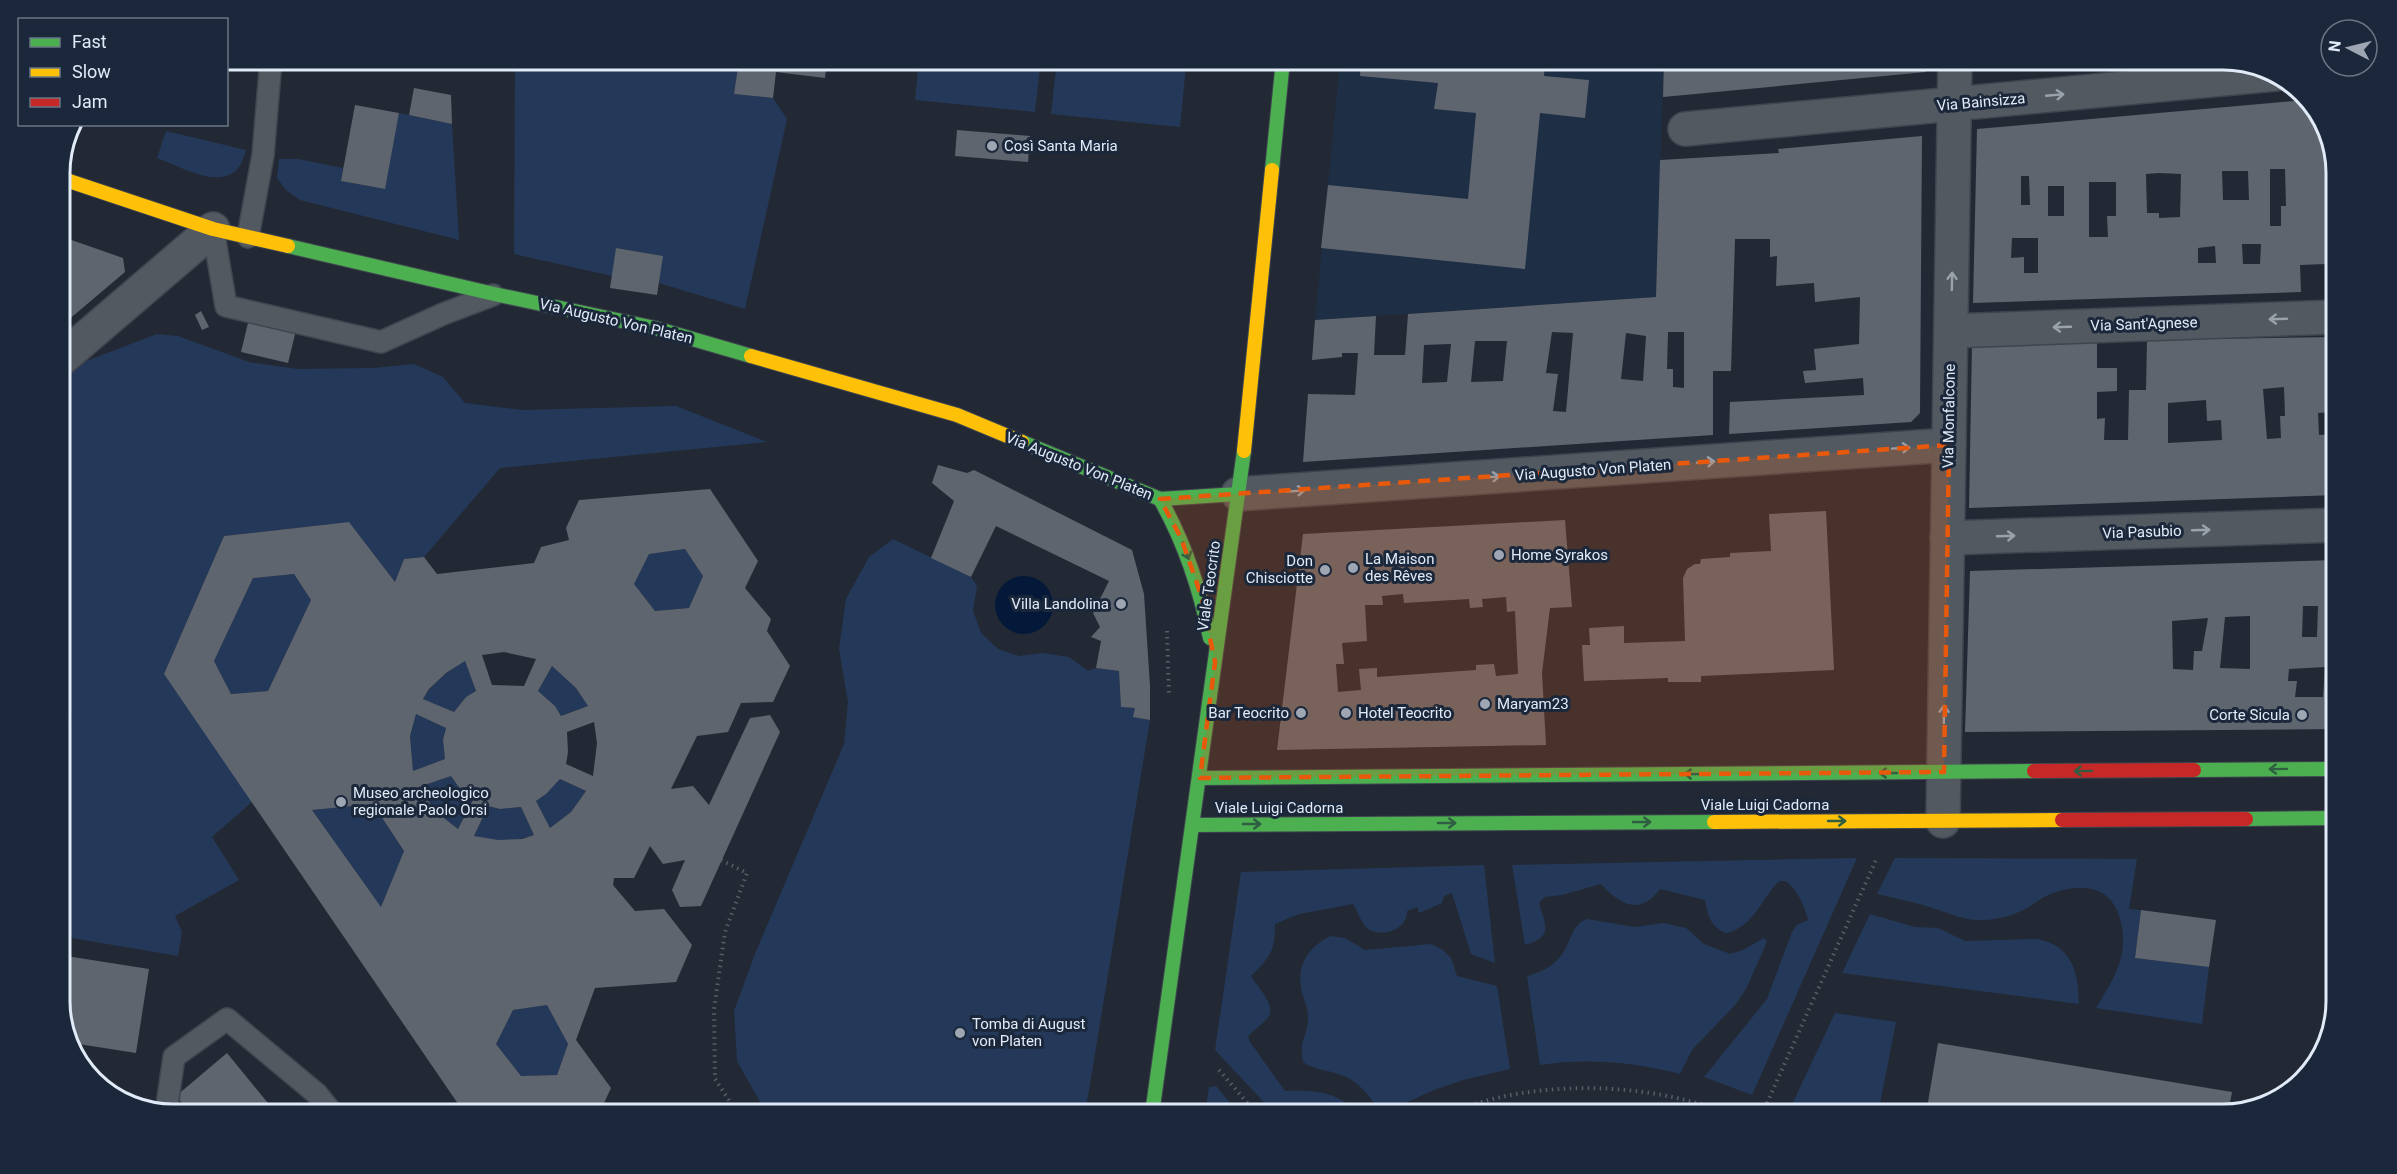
<svg xmlns="http://www.w3.org/2000/svg" width="2397" height="1174" font-family="Roboto,sans-serif">
<style>
.built{fill:#1e2e44}
.green{fill:#243959}
.water{fill:#041939}
.building{fill:#5e656f;fill-rule:evenodd}
.lines{fill:none;stroke-linecap:round;stroke-linejoin:round}
.lane-casing{stroke:#3f454f;stroke-width:24}
.street-casing{stroke:#3f454f;stroke-width:36}
.fast-casing{stroke:#3f454f;stroke-width:16}
.slow-casing{stroke:#3f454f;stroke-width:16}
.jam-casing{stroke:#3f454f;stroke-width:16}
.path{stroke:#585e65;stroke-width:4;stroke-dasharray:1.5 4.5;stroke-linecap:butt}
.lane{stroke:#535961;stroke-width:21}
.street{stroke:#535961;stroke-width:33}
.fast{stroke:#4caf50;stroke-width:14}
.slow{stroke:#ffc107;stroke-width:14}
.jam{stroke:#c62828;stroke-width:14}
.oneway{stroke:#9aa2ac}
.oneway2{stroke:#2f5e43}
.marked{fill:#e8590c;fill-opacity:0.2;stroke:#e8590c;stroke-width:4.5;stroke-dasharray:12 8;stroke-linejoin:round}
.poi-dot{fill:#9ea6b3;stroke:#1b283b;stroke-width:2}
.labels{text-anchor:middle;stroke-width:6;stroke-linejoin:round;paint-order:stroke}
.street-label{font-size:15px;fill:#e1eaf7;stroke:#1b283b}
.poi-label{font-size:15px;fill:#e1eaf7;stroke:#1b283b;text-anchor:start}
.rim{fill:none;stroke:#e1eaf7;stroke-width:3}
</style>
<rect width="100%" height="100%" fill="#222934"/>
<polygon class="built" points="1340,60 1664,60 1656,297 1315,320"/>
<g class="green">
<polygon points="515,60 739,60 734,94 773,98 787,119 745,309 659,283 662,256 617,248 612,276 514,254"/>
<polygon points="919,60 1041,60 1035,112 915,100"/>
<polygon points="1057,60 1140,60 1186,65 1180,127 1051,114"/>
<polygon points="399,113 452,124 459,240 300,200 286,190 277,178 279,159 298,159 343,168 341,181 384,189"/>
<path d="M166 131 246 150C243 159 240 170 231 174 210 185 177 165 157 158Z"/>
<polygon points="157,334 178,336 249,362 297,369 373,368 414,364 443,377 465,403 523,410 676,406 767,442 500,468 424,557 404,559 395,582 349,522 224,536 164,674 253,801 212,837 239,880 175,916 182,932 178,956 60,936 60,783 72,718 60,698 60,381 81,363"/>
<polygon points="893,539 971,577 977,586 973,611 981,633 998,649 1019,656 1042,653 1069,657 1088,671 1096,668 1119,671 1121,707 1135,708 1134,717 1150,720 1085,1114 767,1114 737,1061 734,1011 755,954 844,744 848,702 839,649 846,599 869,557"/>
<polygon points="685,549 703,576 689,608 655,611 634,584 649,554"/>
<polygon points="294,574 311,600 268,691 231,694 214,661 253,578"/>
<path d="M465 661 476 691 466 697 454 712 423 699C434 681 448 671 465 661Z"/>
<polygon points="552,666 576,688 588,706 561,716 555,706 538,691"/>
<polygon points="416,714 446,728 443,740 445,759 413,771 410,736"/>
<polygon points="451,776 458,786 473,800 458,829 435,811 419,787"/>
<polygon points="560,779 586,791 571,812 550,828 536,801 546,794"/>
<polygon points="373,804 404,851 381,907 312,810"/>
<path d="M488 806 500 809 521 807 534 835C513 842 494 841 474 836Z"/>
<path d="M1857 858 1752 1095 1704 1077 1767 999 1792 932 1797 925 1808 920C1805 906 1797 890 1786 881H1779C1761 899 1754 927 1726 933 1710 926 1708 916 1705 900L1660 889C1640 916 1620 905 1601 884L1562 895 1545 897 1539 903C1546 926 1553 937 1525 945L1512 865Z"/>
<path d="M1895 858 2137 859 2129 909 2141 910 2135 958 2209 967 2202 1024 2096 1008C2114 978 2130 955 2120 919 2110 882 2076 883 2046 896 2039 899 2033 905 2027 908 2015 915 1997 920 1983 920 1962 921 1945 911 1926 906 1910 901 1893 898 1877 894Z"/>
<path d="M1484 865 1495 963 1471 954 1452 893 1444 896 1442 903 1419 913 1417 907 1407 911C1408 931 1377 940 1364 925 1360 919 1357 910 1353 904L1299 914 1275 924C1275 952 1270 957 1251 976 1258 988 1278 1006 1267 1019 1261 1025 1254 1030 1248 1036L1250 1042 1285 1091C1310 1090 1340 1090 1356 1114H1275L1215 1050 1241 872Z"/>
<path d="M1870 914 1915 927 1938 928 1965 941 2037 939C2073 946 2078 972 2079 1004L1842 973Z"/>
<path d="M1587 919 1635 927 1663 923 1686 928 1704 944 1730 954 1743 950 1764 938 1767 942 1746 989 1735 1005 1692 1050 1680 1074C1634 1062 1587 1058 1540 1065L1527 976C1539 973 1552 967 1560 957 1570 946 1571 924 1587 919Z"/>
<path d="M1330 936 1345 938 1365 950 1431 944 1443 950 1451 958 1457 976 1497 986 1510 1069 1463 1080 1434 1090 1381 1114C1372 1099 1361 1083 1344 1076 1330 1070 1316 1071 1303 1062 1299 1040 1306 1040 1308 1021 1309 1012 1305 1002 1302 993 1296 967 1306 949 1330 936Z"/>
<polygon points="547,1005 568,1044 557,1075 521,1076 496,1044 513,1010"/>
<polygon points="1835,1013 1896,1022 1878,1114 1788,1113"/>
<polygon points="1216,1086 1239,1114 1205,1114 1209,1087"/>
</g>
<circle class="water" cx="1024" cy="605" r="29"/>
<g class="building">
<polygon points="739,60 827,60 825,78 776,72 773,98 734,94"/>
<polygon points="1361,60 1545,60 1544,76 1589,80 1585,118 1540,113 1525,269 1321,248 1328,185 1468,199 1476,113 1434,109 1438,83 1360,76"/>
<polygon points="1664,60 1927,60 1926,72 1663,97"/>
<polygon points="1979,60 2043,60 2043,62 1979,68"/>
<polygon points="414,88 451,95 452,124 409,115"/>
<path d="M2305 100 2318 110 2333 155H2330L2332 197H2337V291H2327L2326 264 2300 265 2301 292 1973 303 1977 129ZM2270 169H2285L2286 206H2281V226H2270ZM2222 171H2248L2249 200H2223ZM2159 173 2181 174 2180 217 2159 218V213H2147L2146 174ZM2021 176H2029L2030 205H2021ZM2089 182H2116V216H2107L2108 237H2089ZM2048 186H2064V216H2048ZM2012 238H2038V273H2024V257L2011 258ZM2242 244H2261L2260 264H2243ZM2215 246 2216 263H2198V248Z"/>
<polygon points="355,105 399,113 385,189 341,181"/>
<polygon points="957,130 1030,136 1028,162 955,156"/>
<path d="M1922 136 1920 413 1911 422 1729 434 1730 402 1864 395 1863 378 1805 383 1803 371 1816 370 1814 349 1859 344 1860 297 1815 302 1814 283 1776 286 1777 256 1770 257V239H1735L1731 371H1713V435L1303 462 1308 394 1355 395 1358 353H1342V357L1312 360 1315 320 1376 316 1374 355H1405L1408 314 1656 297 1660 160 1779 153 1778 149ZM1552 332 1573 333 1566 412 1553 411 1558 374 1546 373ZM1668 332H1684V388L1673 387V369H1667ZM1626 333 1646 336 1643 381 1621 379ZM1475 341H1507L1503 381 1471 382ZM1451 344 1447 382 1422 383 1424 345Z"/>
<polygon points="60,236 123,258 125,272 60,327"/>
<polygon points="616,248 663,256 657,295 610,288"/>
<polygon points="253,302 300,314 288,363 241,352"/>
<polygon points="201,311 209,327 202,330 195,315"/>
<path d="M2337 337V495L1969 508 1972 344 2097 341V368H2117V391L2097 392V419L2105 418 2104 440H2128L2129 390H2146L2147 340ZM2284 387 2285 416H2280L2281 438 2267 439 2263 389ZM2206 400 2207 421 2221 420 2222 440 2168 443V403ZM2335 412V434L2319 435 2318 413Z"/>
<polygon points="938,465 967,473 974,470 1132,550 1144,594 1150,686 1150,720 1133,717 1135,708 1121,707 1119,671 1096,668 1101,641 1091,637 1100,627 1093,613 1109,581 996,526 971,577 931,558 954,501 932,483"/>
<path d="M710 489 758 561 745 588 771 619 767 631 790 666 773 702 741 703 728 732 697 736 671 789 693 786 709 805 750 718 770 715 780 732 701 906 680 907 672 890 685 860 663 864 650 846 634 878H614L613 885 635 911 664 909 692 945 676 982 595 988 576 1040 611 1088 599 1114H465L164 674 224 536 349 522 395 582 404 559 424 557 437 574 534 563 541 547 569 540 566 528 579 500ZM685 549 703 576 689 608 655 611 634 584 649 554ZM294 574 311 600 268 691 231 694 214 661 253 578ZM504 652 536 659 524 686 492 685 482 655ZM465 661 476 691 466 697 454 712 423 699 429 689 446 673ZM552 666 576 688 588 706 561 716 555 706 538 691ZM416 714 446 728 443 740 445 759 413 771 410 736ZM594 722 597 743 593 776 566 764 568 752 567 732ZM451 776 458 786 473 800 458 829 435 811 419 787ZM560 779 586 791 571 812 550 828 536 801 546 794ZM373 804 404 851 381 907 312 810ZM488 806 500 809 521 807 534 835 522 839 498 840 474 836ZM547 1005 568 1044 557 1075 521 1076 496 1044 513 1010Z"/>
<polygon points="1826,511 1834,670 1701,676 1701,682 1668,682 1668,678 1584,681 1582,645 1590,645 1589,628 1624,626 1624,643 1685,641 1683,578 1687,569 1695,564 1700,564 1701,559 1730,557 1730,553 1771,551 1769,514"/>
<path d="M1565 520 1572 607 1550 608 1542 673 1546 745 1277 750 1303 534ZM1403 594 1404 603 1469 599 1470 608 1483 607 1482 599 1506 597 1507 612 1515 611 1518 674 1496 676 1494 664 1476 665V670L1377 677V668L1359 669 1361 690 1338 692 1336 664H1344L1342 643 1367 641 1365 605H1383L1382 596Z"/>
<path d="M2337 560V729L1965 732 1970 571ZM2303 606H2318L2317 637H2302ZM2250 616V669L2220 668 2225 617ZM2208 618 2202 651H2194L2193 670 2173 669 2172 621ZM2325 667 2323 697H2295L2297 681H2288L2289 669Z"/>
<polygon points="2141,910 2216,920 2209,967 2135,958"/>
<polygon points="60,955 149,969 136,1053 72,1043 60,1008"/>
<polygon points="1938,1043 2232,1092 2228,1113 1926,1114"/>
<polygon points="227,1053 277,1114 191,1114 176,1096"/>
</g>
<g class="lines">
<g class="lane-casing">
<g id="lane">
<polyline points="213,229 226,306 381,342 443,314 493,295"/>
<polyline points="248,237 263,155 271,60"/>
<polyline points="166,1112 174,1057 227,1019 317,1094 333,1114"/>
</g>
</g>
<g class="street-casing">
<g id="street">
<polyline points="1685,129 2276,74"/>
<polyline points="1951,331 2337,317"/>
<polyline points="60,360 213,229"/>
<polyline points="1238,494 1949,445"/>
<polyline points="1947,538 2337,525"/>
<polyline points="1943,821 1955,60"/>
</g>
</g>
<g class="fast-casing">
<g id="fast">
<polyline points="1272,170 1283,60"/>
<polyline points="288,246 494,294 655,328 751,356"/>
<polyline points="1022,442 1160,499 1238,494"/>
<path d="M1160 499C1185 543 1200 589 1210 638"/>
<polyline points="2194,770 2337,769"/>
<polyline points="1200,778 2034,771"/>
<polyline points="2246,819 2337,818"/>
<polyline points="1193,825 1714,822"/>
<polyline points="1152,1114 1244,451"/>
</g>
</g>
<g class="slow-casing">
<g id="slow">
<polyline points="60,178 213,229 288,246"/>
<polyline points="751,356 957,415 1022,442"/>
<polyline points="1244,451 1272,170"/>
<polyline points="1714,822 2062,820"/>
</g>
</g>
<g class="jam-casing">
<g id="jam">
<polyline points="2034,771 2194,770"/>
<polyline points="2062,820 2246,819"/>
</g>
</g>
<g class="path">
<polyline points="1167,631 1169,696"/>
<polyline points="721,860 747,873 725,932 714,1009 715,1079 738,1114"/>
<polyline points="1219,1070 1257,1114"/>
<path d="M1447 1114C1533 1078 1645 1081 1730 1114"/>
<polyline points="1762,1114 1876,860"/>
</g>
<use href="#lane" class="lane"/>
<use href="#street" class="street"/>
<use href="#fast" class="fast"/>
<use href="#slow" class="slow"/>
<use href="#jam" class="jam"/>
</g>
<defs><path id="oneway-shaft" d="M-6 0H5M1.5-3L5.5 0L1.5 3" fill="none" stroke-width="1.6" stroke-linecap="round" stroke-linejoin="round" transform="scale(1.5)"/></defs>
<g class="oneway">
<use href="#oneway-shaft" transform="translate(2055 95) rotate(-5)"/>
<use href="#oneway-shaft" transform="translate(1952 281) rotate(-89)"/>
<use href="#oneway-shaft" transform="translate(2278 319) rotate(178)"/>
<use href="#oneway-shaft" transform="translate(2062 327) rotate(178)"/>
<use href="#oneway-shaft" transform="translate(1901 448) rotate(-4)"/>
<use href="#oneway-shaft" transform="translate(1706 462) rotate(-4)"/>
<use href="#oneway-shaft" transform="translate(1491 477) rotate(-4)"/>
<use href="#oneway-shaft" transform="translate(1296 491) rotate(-4)"/>
<use href="#oneway-shaft" transform="translate(2201 530) rotate(-2)"/>
<use href="#oneway-shaft" transform="translate(2006 536) rotate(-2)"/>
<use href="#oneway-shaft" transform="translate(1944 714) rotate(-89)"/>
</g>
<g class="oneway2">
<use href="#oneway-shaft" transform="translate(1186 551) rotate(70)"/>
<use href="#oneway-shaft" transform="translate(2278 769) rotate(179)"/>
<use href="#oneway-shaft" transform="translate(2083 771) rotate(179)"/>
<use href="#oneway-shaft" transform="translate(1888 773) rotate(180)"/>
<use href="#oneway-shaft" transform="translate(1693 774) rotate(180)"/>
<use href="#oneway-shaft" transform="translate(1837 821)"/>
<use href="#oneway-shaft" transform="translate(1642 822)"/>
<use href="#oneway-shaft" transform="translate(1447 823)"/>
<use href="#oneway-shaft" transform="translate(1252 824)"/>
</g>
<path class="marked" d="M1949 445 1944 772 1200 778 1215 662 1201 595 1181 538 1160 499Z"/>
<g class="poi-dot">
<circle cx="992" cy="146" r="6"/>
<circle cx="1499" cy="555" r="6"/>
<circle cx="1353" cy="568" r="6"/>
<circle cx="1325" cy="570" r="6"/>
<circle cx="1121" cy="604" r="6"/>
<circle cx="1485" cy="704" r="6"/>
<circle cx="1301" cy="713" r="6"/>
<circle cx="1346" cy="713" r="6"/>
<circle cx="2302" cy="715" r="6"/>
<circle cx="341" cy="802" r="6"/>
<circle cx="960" cy="1033" r="6"/>
</g>
<g class="labels">
<g class="street-label">
<text transform="translate(1981 102) rotate(-5)" y="5">Via Bainsizza</text>
<text transform="translate(616 321) rotate(13)" y="5">Via Augusto Von Platen</text>
<text transform="translate(2144 324) rotate(-2)" y="5">Via Sant'Agnese</text>
<text transform="translate(1949 416) rotate(-89)" y="5">Via Monfalcone</text>
<text transform="translate(1079 466) rotate(22)" y="5">Via Augusto Von Platen</text>
<text transform="translate(1593 470) rotate(-4)" y="5">Via Augusto Von Platen</text>
<text transform="translate(2142 532) rotate(-2)" y="5">Via Pasubio</text>
<text transform="translate(1209 586) rotate(-82)" y="5">Viale Teocrito</text>
<text x="1765" y="810">Viale Luigi Cadorna</text>
<text x="1279" y="813">Viale Luigi Cadorna</text>
</g>
<g class="poi-label">
<text x="1004" y="151">Così Santa Maria</text>
<text x="1511" y="560">Home Syrakos</text>
<text x="1365" y="564">La Maison<tspan x="1365" dy="17">des Rêves</tspan></text>
<text x="1313" y="566" text-anchor="end">Don<tspan x="1313" dy="17">Chisciotte</tspan></text>
<text x="1109" y="609" text-anchor="end">Villa Landolina</text>
<text x="1497" y="709">Maryam23</text>
<text x="1289" y="718" text-anchor="end">Bar Teocrito</text>
<text x="1358" y="718">Hotel Teocrito</text>
<text x="2290" y="720" text-anchor="end">Corte Sicula</text>
<text x="353" y="798">Museo archeologico<tspan x="353" dy="17">regionale Paolo Orsi</tspan></text>
<text x="972" y="1029">Tomba di August<tspan x="972" dy="17">von Platen</tspan></text>
</g>
</g>
<path d="M0 0H2397V1174H0ZM173 70H2223A103 103 0 0 1 2326 173V1001A103 103 0 0 1 2223 1104H173A103 103 0 0 1 70 1001V173A103 103 0 0 1 173 70Z" fill="#1b283b" fill-rule="evenodd"/>
<path class="rim" d="M173 70H2223A103 103 0 0 1 2326 173V1001A103 103 0 0 1 2223 1104H173A103 103 0 0 1 70 1001V173A103 103 0 0 1 173 70Z"/>
<rect x="18" y="18" width="210" height="108" fill="#1b283b" stroke="#6a7686" stroke-width="1.5"/>
<rect x="30" y="38" width="30" height="9" fill="#4caf50" stroke="#6a7686" stroke-width="1.5"/>
<text x="72" y="48" font-size="18" fill="#e1eaf7">Fast</text>
<rect x="30" y="68" width="30" height="9" fill="#ffc107" stroke="#6a7686" stroke-width="1.5"/>
<text x="72" y="78" font-size="18" fill="#e1eaf7">Slow</text>
<rect x="30" y="98" width="30" height="9" fill="#c62828" stroke="#6a7686" stroke-width="1.5"/>
<text x="72" y="108" font-size="18" fill="#e1eaf7">Jam</text>
<g transform="translate(2349 48) rotate(277)"><circle r="28" fill="#1b283b" stroke="#6a7686" stroke-width="1.5"/>
<path d="M0-4.5L10 22L0 15L-10 22Z" fill="#9ea6b3"/>
<text y="-9" font-size="16" font-weight="bold" text-anchor="middle" fill="#e1eaf7">N</text>
</g>
</svg>
